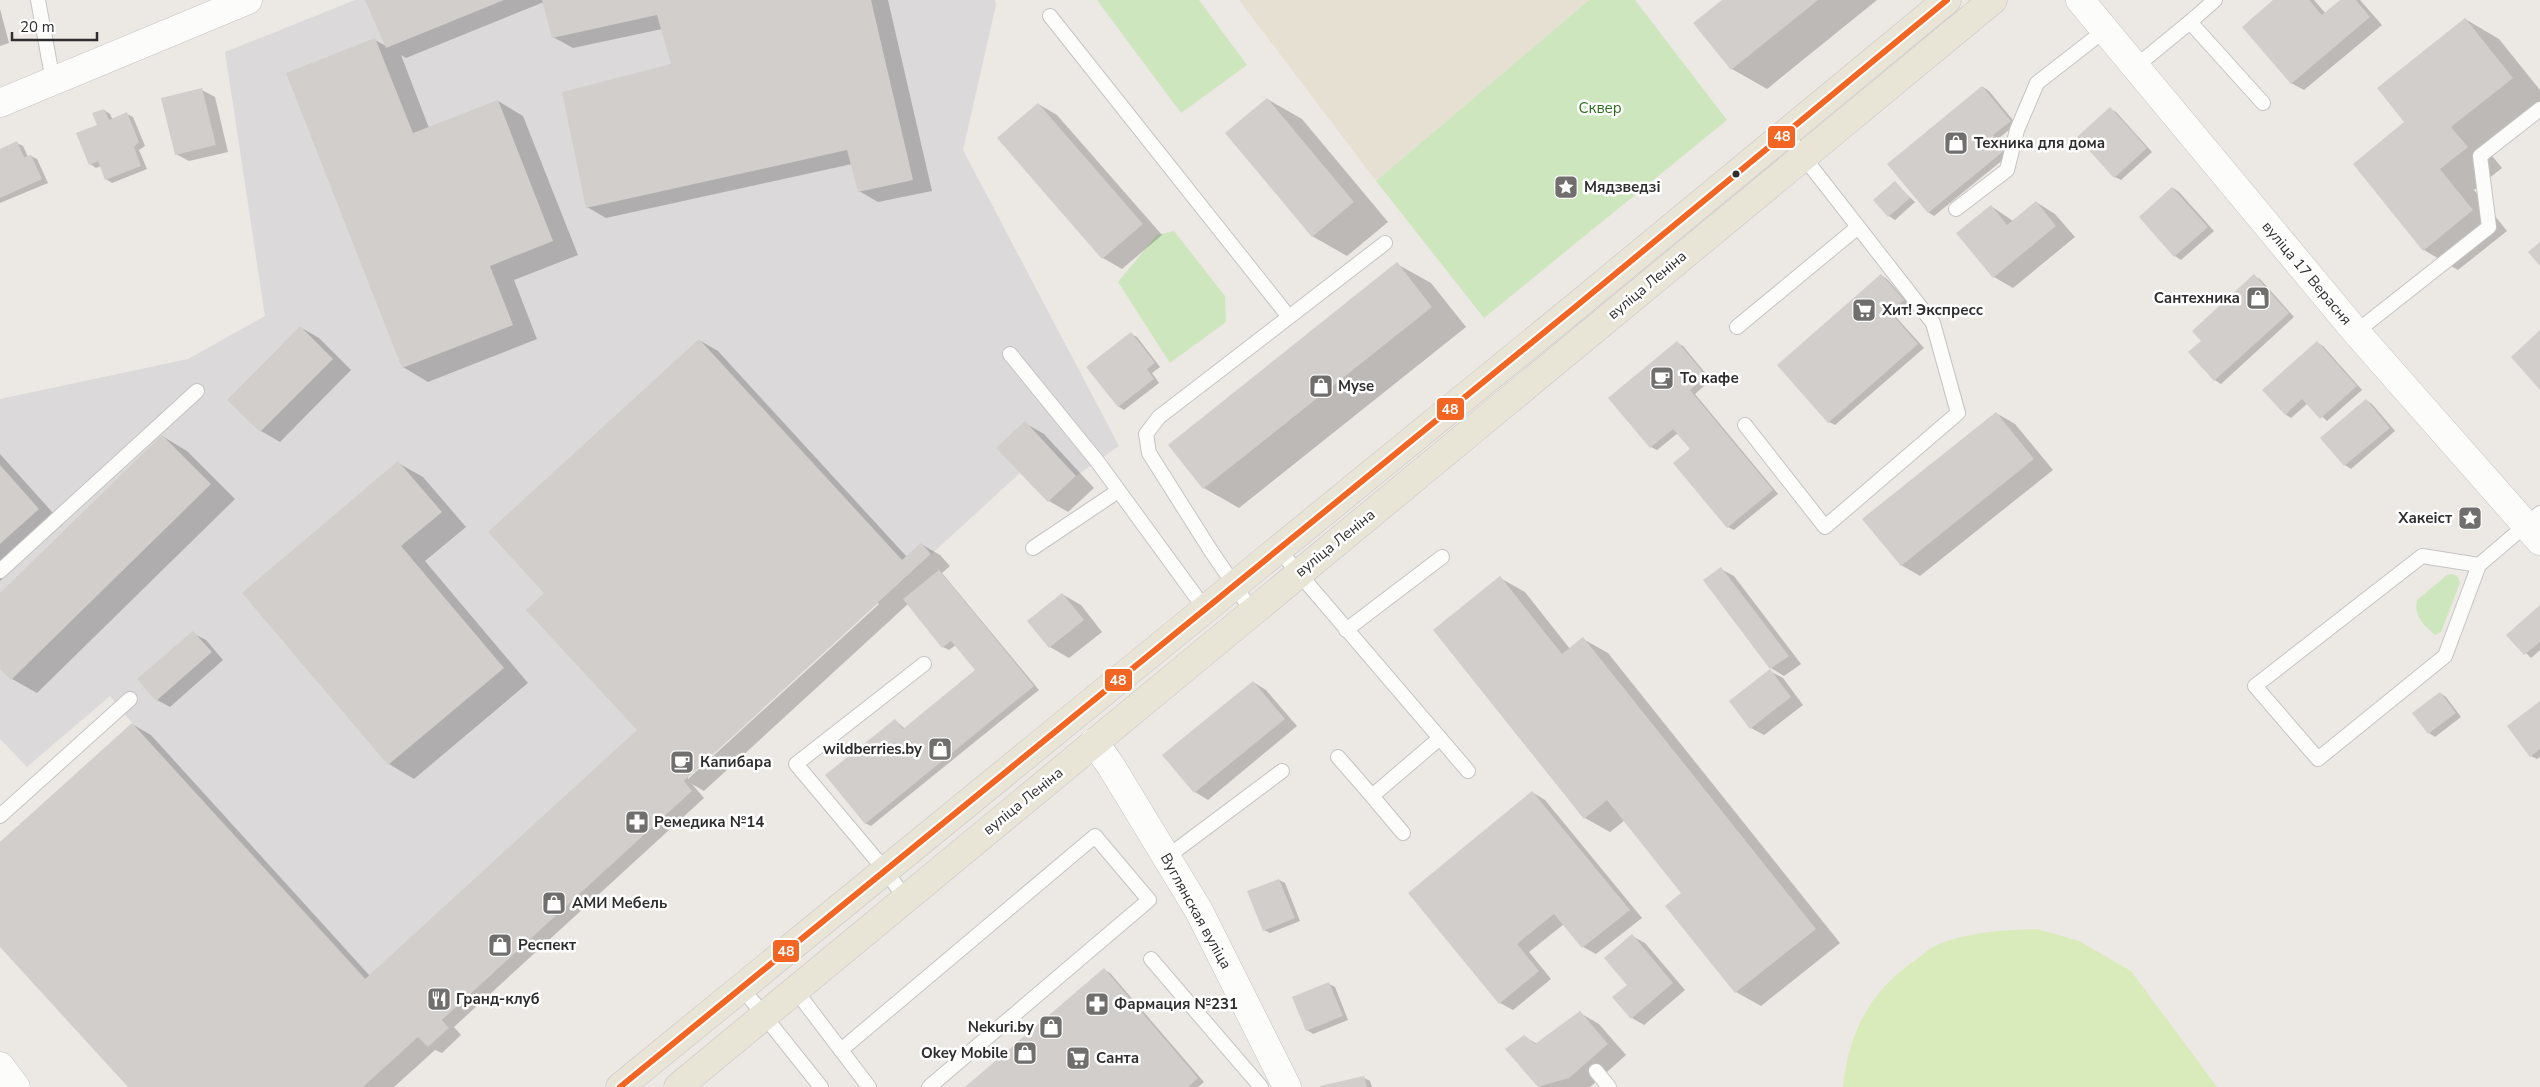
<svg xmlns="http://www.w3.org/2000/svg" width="2540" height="1087" font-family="'Nunito Sans',sans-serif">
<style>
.industrial{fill:#dcd9db}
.education{fill:#e6e0d3}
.green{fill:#cee6be}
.pitch{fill:#d9eabb}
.shadow{fill:#0003;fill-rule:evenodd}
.building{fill:#d1cecb}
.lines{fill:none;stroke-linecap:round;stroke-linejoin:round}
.lane-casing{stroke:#c5c4c5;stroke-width:16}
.street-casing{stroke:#c5c4c5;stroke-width:29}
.secondary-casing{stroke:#c5c4c5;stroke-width:29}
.primary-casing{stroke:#c6c5c4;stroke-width:29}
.lane{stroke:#fcfcfb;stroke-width:14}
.street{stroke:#fcfcfb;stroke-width:28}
.secondary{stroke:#fcfcfb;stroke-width:28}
.primary{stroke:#e8e4d6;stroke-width:28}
.bus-1-casing{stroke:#fff;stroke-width:10}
.bus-1{stroke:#f26522;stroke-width:6}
.bus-dot{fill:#2e2e2e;stroke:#fff;stroke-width:2}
.labels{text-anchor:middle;stroke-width:5;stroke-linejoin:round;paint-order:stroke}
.park-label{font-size:15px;fill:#2c6e1b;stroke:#fff}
.poi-label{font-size:15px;font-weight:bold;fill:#2e2e2e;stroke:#fff;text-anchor:start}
.street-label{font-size:15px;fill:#2e2e2e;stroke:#fff}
.line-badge{stroke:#fff;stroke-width:2}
.badge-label{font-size:14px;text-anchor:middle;font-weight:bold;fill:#fff}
</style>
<rect width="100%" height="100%" fill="#ece8e4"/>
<polygon class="industrial" points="355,0 995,0 996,5 963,150 1119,446 1076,476 1048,502 1020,473 684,781 692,791 442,1020 449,1028 428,1047 132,723 110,696 27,767 0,739 0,399 188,359 265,316 225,52"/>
<polygon class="education" points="1239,0 1589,0 1376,181"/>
<g class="green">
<polygon points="1097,0 1199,0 1247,65 1181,113"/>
<polygon points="1589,0 1635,0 1727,120 1484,318 1376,181"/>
<polygon points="1174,231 1225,296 1226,322 1170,363 1118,282 1157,235"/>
<path d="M2453 574 2458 577 2460 583 2441 632 2435 635C2423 624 2414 617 2417 600L2447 575Z"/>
</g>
<path class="pitch" d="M2037 929 2079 941 2131 971 2217 1087H1843C1849 1031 1870 991 1917 959 1924 954 1931 947 1939 944 1971 932 2003 930 2037 929Z"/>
<g class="shadow">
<polygon points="366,0 888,0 932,191 878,202 859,191 852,164 606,218 587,207 672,65 662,29 573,48 553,37 544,2 406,58 401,55 429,128 498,101 523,116 578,255 514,280 537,339 428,382 403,367 375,40 386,46"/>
<polygon points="1724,0 1877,0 1767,89 1732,69"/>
<polygon points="2275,0 2314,0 2326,14 2342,0 2360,0 2382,25 2304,90 2291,83"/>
<polygon points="0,9 9,43 0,46"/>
<polygon points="2465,19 2499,39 2540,90 2540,104 2485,147 2502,168 2474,190 2507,231 2458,270 2424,250 2406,123"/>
<polygon points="1983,87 1989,91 2016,124 1998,139 2010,154 1934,216 1928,212"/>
<polygon points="202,90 215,97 228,152 189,161 176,154"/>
<polygon points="1267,99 1302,119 1388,222 1347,256 1312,236"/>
<polygon points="1038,104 1057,115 1162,235 1122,269 1103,258 999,138"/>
<polygon points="2110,109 2116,112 2152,152 2121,180 2115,177"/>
<polygon points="104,110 110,114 113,120 127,114 133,117 145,146 139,150 147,169 112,183 106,179 101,166 96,168 90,164"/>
<polygon points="17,143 23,146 28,157 31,156 37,159 48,183 0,203 0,150"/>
<polygon points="1895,183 1915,202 1895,220 1889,216"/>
<polygon points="2173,188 2179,192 2214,231 2181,260 2175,256 2140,217"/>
<polygon points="2036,202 2055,214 2075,237 2013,288 1994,277 1991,206 2013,221"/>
<polygon points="1397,264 1431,283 1466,327 1239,508 1204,488 1169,445"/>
<polygon points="1881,275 1887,279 1909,304 1895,316 1924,348 1835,425 1829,422"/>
<polygon points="2254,276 2260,279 2294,317 2221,384 2215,380 2190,352 2202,341"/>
<polygon points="300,327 319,338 351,370 280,442 261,431"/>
<polygon points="1131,334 1137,337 1160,367 1152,373 1159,383 1124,410 1118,406"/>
<path d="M699 340 718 351 907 557 921 544 940 555 950 566 942 573 1039 690 871 826 865 823 895 720 905 729 977 670 956 645 949 650 943 647 908 604 704 791 692 784 704 798 454 1027 461 1035 442 1053 435 1050 394 1087H130L0 945V844L132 724 151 735 370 976 639 730 546 593ZM877 602 879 604 688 779V776Z"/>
<polygon points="1677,343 1683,346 1711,380 1695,394 1778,494 1734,530 1728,527 1692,450 1678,433 1657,450 1651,447"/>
<polygon points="2317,343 2323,346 2362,390 2327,421 2308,403 2291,418 2285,414"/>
<polygon points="2366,400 2372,404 2395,431 2351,469 2345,465 2321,438"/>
<polygon points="1996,413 2015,424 2053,470 1920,576 1901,565"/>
<polygon points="1025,423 1044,434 1094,488 1068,512 1049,501"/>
<polygon points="162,436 187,451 235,499 37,693 12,679 0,667 0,595"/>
<polygon points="0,454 63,524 0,581"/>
<polygon points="398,463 423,477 466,527 425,561 528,683 414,779 389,764 244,593"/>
<polygon points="1721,569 1734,576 1801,664 1784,676 1771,668 1705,581"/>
<polygon points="1500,578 1525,592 1570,649 1583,639 1608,653 1840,943 1761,1006 1736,992 1683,893 1625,820 1610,832 1585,818"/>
<polygon points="1062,594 1081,605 1102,632 1069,658 1050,647"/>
<polygon points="2540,607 2540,650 2531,658 2508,635"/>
<polygon points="193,633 206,640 223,660 170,707 157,700"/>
<polygon points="1770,671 1783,678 1803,705 1764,735 1751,728"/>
<polygon points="1253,682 1266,690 1297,726 1208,800 1195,792 1164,755"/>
<polygon points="2440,693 2446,697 2461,717 2435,737 2429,733"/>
<polygon points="2540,702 2540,757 2537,759 2531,756"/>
<polygon points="1532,792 1545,800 1642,918 1596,954 1583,947 1564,924 1529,952 1551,979 1513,1010 1500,1003"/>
<polygon points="1279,880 1285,883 1300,921 1270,933 1264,930"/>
<polygon points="1632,936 1645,943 1685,990 1644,1025 1632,1018 1629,985"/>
<polygon points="1104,970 1110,973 1204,1082 1198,1087 967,1087"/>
<polygon points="1329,984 1335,987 1348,1020 1313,1034 1307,1030 1294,998"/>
<polygon points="1580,1013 1599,1024 1626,1055 1590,1087 1540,1087 1506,1049 1524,1036 1537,1044"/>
<polygon points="1364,1078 1370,1081 1372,1087 1324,1087"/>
</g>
<g class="building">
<polygon points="365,0 504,0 386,48"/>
<polygon points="542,0 871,0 913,180 858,192 847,150 586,208 562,92 671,64 657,15 552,38"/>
<polygon points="1722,0 1818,0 1731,70 1693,23"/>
<polygon points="2273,0 2309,0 2322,15 2340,0 2356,0 2370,17 2291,84 2242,27"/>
<polygon points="2465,18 2513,78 2451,127 2468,147 2440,169 2473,210 2423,251 2353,164 2404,122 2377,88"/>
<polygon points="375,38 413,133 498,100 553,241 490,266 513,325 402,368 286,73"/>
<polygon points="1982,86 2011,121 1993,135 2005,150 1928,213 1887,164"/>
<polygon points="202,88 216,145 175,155 161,98"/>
<polygon points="1267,98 1354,202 1312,237 1225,133"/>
<polygon points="1038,103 1143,224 1102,259 997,138"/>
<polygon points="2110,107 2147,148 2114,178 2077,137"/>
<polygon points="104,109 109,120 127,112 139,142 134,147 141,166 105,180 98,161 89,165 76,133 97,125 92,113"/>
<polygon points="17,141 24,157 31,155 42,179 0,198 0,149"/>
<polygon points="1895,181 1910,198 1888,217 1873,200"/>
<polygon points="2172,187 2208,227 2174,257 2139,217"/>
<polygon points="2036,201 2056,226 1993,278 1956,233 1991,205 2007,225"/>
<polygon points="2540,242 2540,266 2528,252"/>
<polygon points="1397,262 1432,307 1203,489 1168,445"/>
<polygon points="1881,274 1904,300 1890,312 1918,344 1828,423 1777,365"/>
<polygon points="2254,274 2289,313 2214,381 2188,352 2201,341 2192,331"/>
<polygon points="300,326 333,359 260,432 227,400"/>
<polygon points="2540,330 2540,390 2511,357"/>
<polygon points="1131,332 1155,363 1147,369 1154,379 1118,407 1086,367"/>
<polygon points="699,339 902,560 921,543 931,554 684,781 692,791 442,1020 449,1028 428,1047 418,1037 363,1087 128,1087 0,947 0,842 132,723 365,979 637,730 526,610 544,593 488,532"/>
<polygon points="1677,341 1706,376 1690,390 1773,490 1727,528 1673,463 1690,449 1673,429 1650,448 1608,398"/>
<polygon points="2317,341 2357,386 2320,419 2302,399 2285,415 2262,390"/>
<polygon points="2366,399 2390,428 2344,466 2320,438"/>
<polygon points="1996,412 2034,459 1901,566 1862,519"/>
<polygon points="1025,421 1076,476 1048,502 996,448"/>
<polygon points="162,435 211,484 11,680 0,669 0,593"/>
<polygon points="398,461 442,512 401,546 504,668 388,765 242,593"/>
<polygon points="0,465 39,509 0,544"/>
<polygon points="1721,567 1789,656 1770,669 1703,580"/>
<polygon points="939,570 1034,686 865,824 825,775 895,719 903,729 975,670 951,641 942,648 903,599"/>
<polygon points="1500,576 1562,654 1583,637 1816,929 1735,993 1665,906 1681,893 1607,800 1584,819 1433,630"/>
<polygon points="1062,593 1084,620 1049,648 1027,621"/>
<polygon points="2540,605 2540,642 2524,655 2506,635"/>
<polygon points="193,631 212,652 156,701 137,679"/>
<polygon points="1770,669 1791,697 1750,729 1729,701"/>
<polygon points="1253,681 1285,719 1194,793 1162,755"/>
<polygon points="2440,692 2456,713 2428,734 2412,713"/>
<polygon points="2540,701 2540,749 2530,757 2507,726"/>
<polygon points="1532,791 1630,910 1582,948 1554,914 1517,944 1539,971 1499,1004 1408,893"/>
<polygon points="1279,879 1295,918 1263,931 1247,891"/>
<polygon points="1632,934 1673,983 1631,1019 1612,997 1627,985 1604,958"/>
<polygon points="1104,968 1198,1078 1188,1087 965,1087"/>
<polygon points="1329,982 1343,1016 1306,1031 1292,997"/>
<polygon points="1580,1011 1608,1044 1569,1078 1538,1087 1505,1049 1524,1035 1535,1044"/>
<polygon points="1364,1076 1367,1087 1320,1087 1320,1086"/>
</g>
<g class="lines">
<g class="lane-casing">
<g id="lane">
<polyline points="38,0 53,81"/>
<polyline points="1050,16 1289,317 1159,417 1146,434 1149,453 1211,551 1252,611"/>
<polyline points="2190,22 2215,0"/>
<polyline points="2135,67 2190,22 2263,103"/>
<polyline points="1956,209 2007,170 2017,130 2037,83 2105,30"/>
<polyline points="1289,317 1385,243"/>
<polyline points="1737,327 1858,227"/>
<polyline points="2356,332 2489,227 2480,156 2540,109"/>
<polyline points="1010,354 1097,461 1205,609"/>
<polyline points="1745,425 1825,527 1958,413 1933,323 1785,133"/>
<polyline points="1033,548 1118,491"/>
<polyline points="1278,549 1468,771"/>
<polyline points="2479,565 2422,556 2255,686 2318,759 2445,656 2479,565 2540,513"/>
<polyline points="0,571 197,391"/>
<polyline points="1346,630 1442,557"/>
<polyline points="1338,757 1372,796"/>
<polyline points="0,816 130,699"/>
<polyline points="1403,833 1372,796 1440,738"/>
<polyline points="1167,857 1282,771"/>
<polyline points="905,898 885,870 796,764 924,664"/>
<polyline points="1151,959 1261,1087"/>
<polyline points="742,988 821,1087"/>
<polyline points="796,991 869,1087"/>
<polyline points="841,1050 1095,836 1149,900 929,1087"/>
<polyline points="1596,1071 1609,1087"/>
</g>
</g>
<g class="street-casing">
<polyline id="street" points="0,1066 16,1087"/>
</g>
<g class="secondary-casing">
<g id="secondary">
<polyline points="2080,0 2356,332 2540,541"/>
<polyline points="0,103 248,0"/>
<polyline points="1094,742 1111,766 1199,911 1287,1087"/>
</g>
</g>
<g class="primary-casing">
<g id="primary">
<polyline points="620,1087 1574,308 1947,0"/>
<polyline points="678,1087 1993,0"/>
</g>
</g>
<use href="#lane" class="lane"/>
<use href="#street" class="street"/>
<use href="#secondary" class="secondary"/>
<use href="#primary" class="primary"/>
<g class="bus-1-casing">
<polyline id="bus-1" points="620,1087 1574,308 1947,0"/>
</g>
<use href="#bus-1" class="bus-1"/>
</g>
<defs>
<g id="shop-square" transform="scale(1.25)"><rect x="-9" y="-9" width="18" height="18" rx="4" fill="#706f6e" stroke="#fff"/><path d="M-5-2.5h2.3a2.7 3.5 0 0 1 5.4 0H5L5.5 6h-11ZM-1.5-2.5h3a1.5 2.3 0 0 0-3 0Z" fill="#fff"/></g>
<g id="sight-square" transform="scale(1.25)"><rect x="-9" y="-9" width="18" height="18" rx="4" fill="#706f6e" stroke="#fff"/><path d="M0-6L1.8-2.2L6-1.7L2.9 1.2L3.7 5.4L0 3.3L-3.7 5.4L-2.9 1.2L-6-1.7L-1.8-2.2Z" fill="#fff"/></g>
<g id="supermarket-square" transform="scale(1.25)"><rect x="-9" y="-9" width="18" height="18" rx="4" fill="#706f6e" stroke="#fff"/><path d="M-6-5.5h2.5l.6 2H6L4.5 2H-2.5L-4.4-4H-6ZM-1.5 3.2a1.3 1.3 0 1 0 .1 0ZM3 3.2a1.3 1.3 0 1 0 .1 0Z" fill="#fff"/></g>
<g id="cafe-square" transform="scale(1.25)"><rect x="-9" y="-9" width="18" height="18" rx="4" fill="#706f6e" stroke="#fff"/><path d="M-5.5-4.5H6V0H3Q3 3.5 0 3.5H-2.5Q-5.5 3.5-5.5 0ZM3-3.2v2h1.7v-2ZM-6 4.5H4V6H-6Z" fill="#fff"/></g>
<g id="pharmacy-square" transform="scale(1.25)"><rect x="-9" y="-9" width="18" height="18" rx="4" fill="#706f6e" stroke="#fff"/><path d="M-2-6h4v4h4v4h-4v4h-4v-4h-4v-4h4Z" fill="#fff"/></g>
<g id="restaurant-square" transform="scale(1.25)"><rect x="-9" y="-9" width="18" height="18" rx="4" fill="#706f6e" stroke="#fff"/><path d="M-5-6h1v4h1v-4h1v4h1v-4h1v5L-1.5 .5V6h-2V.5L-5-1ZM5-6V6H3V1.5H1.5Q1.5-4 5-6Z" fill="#fff"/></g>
</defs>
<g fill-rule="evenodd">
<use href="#shop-square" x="1956" y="143"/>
<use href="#sight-square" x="1566" y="187"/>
<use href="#shop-square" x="2258" y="298"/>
<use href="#supermarket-square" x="1864" y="310"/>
<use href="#cafe-square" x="1662" y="378"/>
<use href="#shop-square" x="1321" y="386"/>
<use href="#sight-square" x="2470" y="518"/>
<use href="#shop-square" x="940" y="749"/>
<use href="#cafe-square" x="682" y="762"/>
<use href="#pharmacy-square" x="637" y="822"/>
<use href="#shop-square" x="554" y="903"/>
<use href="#shop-square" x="500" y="945"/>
<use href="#restaurant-square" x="439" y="999"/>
<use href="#pharmacy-square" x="1097" y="1004"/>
<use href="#shop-square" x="1051" y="1027"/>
<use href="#shop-square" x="1025" y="1053"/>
<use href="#supermarket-square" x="1078" y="1058"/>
</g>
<circle class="bus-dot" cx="1736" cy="174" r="4.5"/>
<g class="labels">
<g class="park-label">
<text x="1600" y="113">Сквер</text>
</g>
<g class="poi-label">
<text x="1974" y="148">Техника для дома</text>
<text x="1584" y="192">Мядзведзі</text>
<text x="2240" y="303" text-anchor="end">Сантехника</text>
<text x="1882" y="315">Хит! Экспресс</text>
<text x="1680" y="383">То кафе</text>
<text x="1338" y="391">Myse</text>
<text x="2452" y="523" text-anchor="end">Хакеіст</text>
<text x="922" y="754" text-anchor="end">wildberries.by</text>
<text x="700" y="767">Капибара</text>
<text x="654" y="827">Ремедика №14</text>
<text x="572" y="908">АМИ Мебель</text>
<text x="518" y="950">Респект</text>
<text x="456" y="1004">Гранд-клуб</text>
<text x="1114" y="1009">Фармация №231</text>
<text x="1034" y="1032" text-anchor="end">Nekuri.by</text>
<text x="1008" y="1058" text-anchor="end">Okey Mobile</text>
<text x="1096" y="1063">Санта</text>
</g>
<g class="street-label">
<text transform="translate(2307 273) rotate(50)" y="5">вуліца 17 Верасня</text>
<text transform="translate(1647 285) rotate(-40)" y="5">вуліца Леніна</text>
<text transform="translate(1335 543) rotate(-39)" y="5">вуліца Леніна</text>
<text transform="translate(1023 801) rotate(-39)" y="5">вуліца Леніна</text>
<text transform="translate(1196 911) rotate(61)" y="5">Вуглянская вуліца</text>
</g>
</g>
<g class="line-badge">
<rect x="1767" y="125" width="29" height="24" rx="5" fill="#f26522"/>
<rect x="1436" y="397" width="29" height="24" rx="5" fill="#f26522"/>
<rect x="1104" y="668" width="29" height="24" rx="5" fill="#f26522"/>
<rect x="772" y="939" width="28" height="24" rx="5" fill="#f26522"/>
</g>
<g class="badge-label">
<text x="1782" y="141">48</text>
<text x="1450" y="414">48</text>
<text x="1118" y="685">48</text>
<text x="786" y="956">48</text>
</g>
<path d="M12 32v8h85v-8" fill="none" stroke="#2e2e2e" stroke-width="2.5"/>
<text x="20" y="32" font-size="15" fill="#2e2e2e" stroke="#ffffff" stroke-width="4" paint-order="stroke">20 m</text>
</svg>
